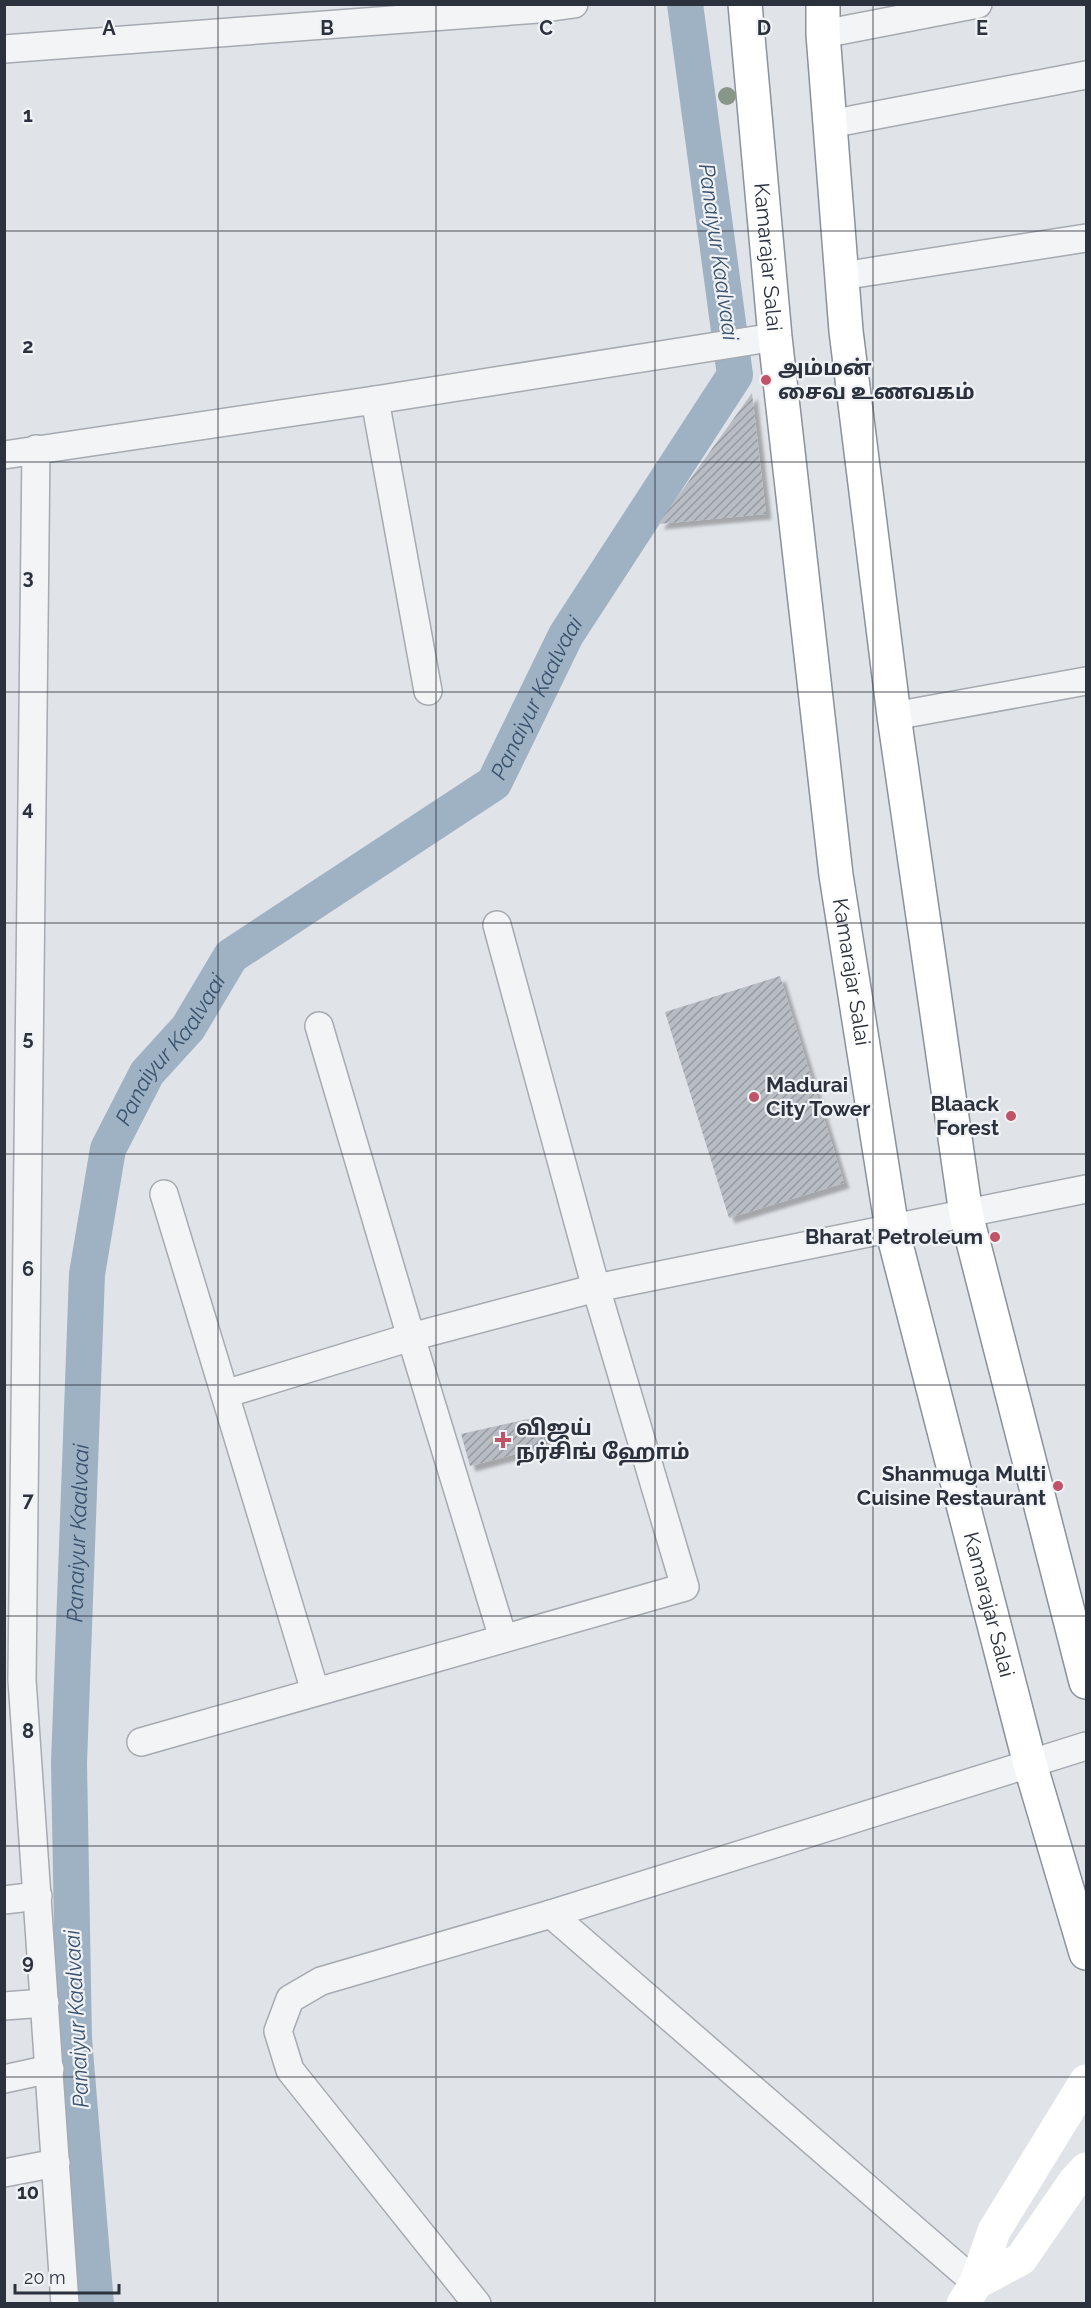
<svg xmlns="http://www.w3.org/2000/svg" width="1091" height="2308" font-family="Raleway,'Noto Sans Tamil',sans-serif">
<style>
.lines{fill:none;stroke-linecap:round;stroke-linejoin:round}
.canal{stroke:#9fb2c4;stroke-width:36}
.building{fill:url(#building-hatch);filter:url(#shadow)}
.minor-casing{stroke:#a6aab1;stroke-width:30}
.trunk-casing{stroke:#89929d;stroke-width:36}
.minor{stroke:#f3f4f6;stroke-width:27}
.secondary{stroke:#fff;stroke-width:33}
.trunk{stroke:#fff;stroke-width:33}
.tree{fill:#889688}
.grid{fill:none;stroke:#2b323d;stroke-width:1.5;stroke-opacity:0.55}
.poi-dot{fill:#bf5367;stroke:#f0f2f5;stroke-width:2}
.labels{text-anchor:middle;stroke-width:4.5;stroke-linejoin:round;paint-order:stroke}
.street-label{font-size:21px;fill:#2b323d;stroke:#f0f2f5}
.poi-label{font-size:21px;font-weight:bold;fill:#2b323d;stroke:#f0f2f5;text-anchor:start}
.water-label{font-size:22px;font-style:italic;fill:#39526d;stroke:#f0f2f5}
.grid-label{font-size:20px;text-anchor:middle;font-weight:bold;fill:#2b323d;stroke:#f0f2f5;stroke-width:4.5;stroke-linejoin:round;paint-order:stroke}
</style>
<defs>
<pattern id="building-hatch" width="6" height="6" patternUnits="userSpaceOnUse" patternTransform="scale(1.5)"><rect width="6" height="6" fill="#b8bdc4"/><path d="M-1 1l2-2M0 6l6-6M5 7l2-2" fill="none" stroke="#969aa0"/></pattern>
<filter id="shadow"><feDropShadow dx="5.5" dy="5.5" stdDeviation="1.5" flood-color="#0004"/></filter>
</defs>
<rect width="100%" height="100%" fill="#e0e3e8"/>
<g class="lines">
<path class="canal" id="s1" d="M96 2304 74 2039 69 1763 87 1274 108 1149 147 1073 188 1028 231 956 494 783 566 635 735 375 685 4"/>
</g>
<g class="building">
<polygon points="752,393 766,514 658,524"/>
<polygon points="780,976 844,1183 729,1218 665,1012"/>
<polygon points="537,1417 546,1446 470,1466 461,1434"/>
</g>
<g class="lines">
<g class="minor-casing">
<g id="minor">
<polyline points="823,34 978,4"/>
<polyline points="4,49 538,9 574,4"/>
<polyline points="830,124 1086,75"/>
<polyline points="842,276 1086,238"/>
<polyline points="375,400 428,691"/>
<polyline points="36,449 22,1680 65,2304"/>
<polyline points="4,455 375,400 775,337"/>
<polyline points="894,716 1086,681"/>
<polyline points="319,1026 411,1337 503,1638"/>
<polyline points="164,1194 315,1691"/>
<polyline points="225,1394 411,1337 596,1288 1086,1189"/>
<polyline points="141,1742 685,1587 596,1288 497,925"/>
<polyline points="4,1900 38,1896"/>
<polyline points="551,1914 976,2283"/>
<polyline points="4,2006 45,2003"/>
<polyline points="4,2079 50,2069"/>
<polyline points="4,2173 56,2163"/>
<polyline points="477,2304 290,2070 278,2031 290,1999 321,1981 551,1914 1086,1746"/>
</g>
</g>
<g class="trunk-casing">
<g id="trunk">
<path id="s2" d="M745 4 775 337 836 875 892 1229 1030 1764 1086 1953"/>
<polyline points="823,4 823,34 846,331 894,716 966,1214 1086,1682"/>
</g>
</g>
<use href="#minor" class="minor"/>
<g class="secondary">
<polyline points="976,2283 1021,2259 1074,2182 1086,2169"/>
<polyline points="963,2304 976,2283 994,2231 1086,2081"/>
</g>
<use href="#trunk" class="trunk"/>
</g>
<circle class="tree" cx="727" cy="96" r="9"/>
<path class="grid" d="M218 4V2304M436 4V2304M655 4V2304M873 4V2304M4 231H1086M4 462H1086M4 692H1086M4 923H1086M4 1154H1086M4 1385H1086M4 1616H1086M4 1846H1086M4 2077H1086"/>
<g class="poi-dot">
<circle cx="766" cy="380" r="6"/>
<circle cx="754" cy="1097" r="6"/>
<circle cx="1011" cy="1116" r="6"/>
<circle cx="995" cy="1237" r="6"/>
<path d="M500 1431h6v6h6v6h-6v6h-6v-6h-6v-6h6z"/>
<circle cx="1058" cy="1486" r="6"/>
</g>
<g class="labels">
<g class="street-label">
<text dy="7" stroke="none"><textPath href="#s2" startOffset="254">Kamarajar Salai</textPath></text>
<text dy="7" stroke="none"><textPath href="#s2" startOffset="974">Kamarajar Salai</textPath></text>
<text dy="7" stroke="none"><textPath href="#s2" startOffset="1622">Kamarajar Salai</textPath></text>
</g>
<g class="poi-label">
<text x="778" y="375">அம்மன்<tspan x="778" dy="24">சைவ உணவகம்</tspan></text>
<text x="766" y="1092">Madurai<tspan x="766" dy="24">City Tower</tspan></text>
<text x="999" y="1111" text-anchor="end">Blaack<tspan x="999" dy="24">Forest</tspan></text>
<text x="983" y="1244" text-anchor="end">Bharat Petroleum</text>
<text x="516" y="1435">விஜய்<tspan x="516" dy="24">நர்சிங் ஹோம்</tspan></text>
<text x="1046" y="1481" text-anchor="end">Shanmuga Multi<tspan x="1046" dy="24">Cuisine Restaurant</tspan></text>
</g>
<g class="water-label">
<text transform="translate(719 252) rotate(82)" y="8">Panaiyur Kaalvaai</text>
<text dy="8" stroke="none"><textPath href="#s1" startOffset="1798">Panaiyur Kaalvaai</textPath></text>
<text dy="8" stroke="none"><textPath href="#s1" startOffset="1276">Panaiyur Kaalvaai</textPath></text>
<text dy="8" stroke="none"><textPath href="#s1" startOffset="772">Panaiyur Kaalvaai</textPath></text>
<text transform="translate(76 2019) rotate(-93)" y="8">Panaiyur Kaalvaai</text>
</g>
</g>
<g class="grid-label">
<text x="109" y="35">A</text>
<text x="327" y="35">B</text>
<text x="546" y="35">C</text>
<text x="764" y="35">D</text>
<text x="982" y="35">E</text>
<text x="28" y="122">1</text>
<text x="28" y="353">2</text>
<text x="28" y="584">3</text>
<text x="28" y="815">4</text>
<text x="28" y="1045">5</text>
<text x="28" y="1276">6</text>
<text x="28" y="1507">7</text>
<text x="28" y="1738">8</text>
<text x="28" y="1969">9</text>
<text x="28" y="2199">10</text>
</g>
<rect width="1091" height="2308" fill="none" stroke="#2b323d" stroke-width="12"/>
<path d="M15 2284v9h104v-9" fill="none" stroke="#2b323d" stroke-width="3"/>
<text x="24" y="2284" font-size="18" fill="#2b323d" stroke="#f0f2f5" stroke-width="4.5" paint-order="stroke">20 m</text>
</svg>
